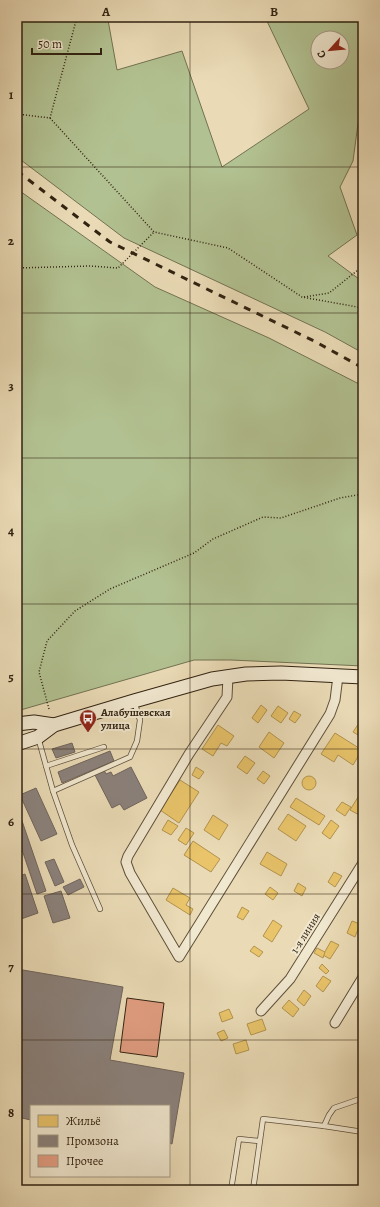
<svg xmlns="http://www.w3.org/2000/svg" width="380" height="1207" font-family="Alegreya,serif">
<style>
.green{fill:#b2c191;stroke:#727251;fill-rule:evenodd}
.homes{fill:#e9c46a;stroke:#b2934f}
.industry{fill:#8a817c;stroke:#6f645c}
.building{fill:#e39e82;stroke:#312211}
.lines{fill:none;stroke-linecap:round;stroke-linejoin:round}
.lane-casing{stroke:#5f503a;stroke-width:6}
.street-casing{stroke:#5f503a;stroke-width:11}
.secondary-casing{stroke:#312211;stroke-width:15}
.path{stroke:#312211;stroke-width:1.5;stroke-dasharray:1 2;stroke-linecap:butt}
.lane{stroke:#f1e8d0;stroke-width:4.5}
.street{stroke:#f1e8d0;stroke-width:9}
.secondary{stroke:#f1e8d0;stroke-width:13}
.rail{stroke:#312211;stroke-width:3;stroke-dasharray:7 7;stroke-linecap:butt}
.grid{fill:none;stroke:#312211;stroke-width:1;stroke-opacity:0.55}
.labels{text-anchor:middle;stroke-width:4;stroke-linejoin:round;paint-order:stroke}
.poi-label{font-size:11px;font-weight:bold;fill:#312211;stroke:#f1e8d0;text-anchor:start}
.street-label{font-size:11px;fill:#312211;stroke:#f1e8d0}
.neatline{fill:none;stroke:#312211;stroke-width:1.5}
.grid-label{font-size:13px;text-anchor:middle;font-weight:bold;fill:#312211}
</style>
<rect width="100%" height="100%" fill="#eadbb6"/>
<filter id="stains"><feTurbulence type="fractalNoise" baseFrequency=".005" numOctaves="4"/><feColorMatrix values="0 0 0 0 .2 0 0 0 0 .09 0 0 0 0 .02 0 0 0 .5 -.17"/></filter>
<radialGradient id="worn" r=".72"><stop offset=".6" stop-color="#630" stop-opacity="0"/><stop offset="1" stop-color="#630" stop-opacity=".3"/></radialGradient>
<g class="green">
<path d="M17 17H114L108 20 117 70 182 51 222 167 309 109 265 17H363V86L353 161 340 187 357 235 328 256 363 282V353L325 332 124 238 17 157ZM318 38H342V62H318Z"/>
<polygon points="17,189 155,287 269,338 363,386 363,666 231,660 194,660 17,711"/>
</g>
<g class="homes">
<polygon points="261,705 267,710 258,723 252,718"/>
<polygon points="278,706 288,713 281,723 271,716"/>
<polygon points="294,711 301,715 295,723 289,719"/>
<polygon points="363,717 363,738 353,732"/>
<polygon points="218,725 234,736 227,746 221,743 213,756 202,749"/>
<polygon points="269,732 284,743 274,758 259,747"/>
<polygon points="335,733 362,750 353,765 338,755 334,762 321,754"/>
<polygon points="245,756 255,763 247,774 237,767"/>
<polygon points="196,767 204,772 199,779 192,775"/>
<polygon points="263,771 270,776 264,784 257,779"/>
<circle cx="309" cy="783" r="7"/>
<polygon points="180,780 199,792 179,823 160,810"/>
<polygon points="363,789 363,817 350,810"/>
<polygon points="296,798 325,816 319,825 290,807"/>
<polygon points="342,802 351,807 345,816 336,810"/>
<polygon points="288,814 306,826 296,841 278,829"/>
<polygon points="213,815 228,825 219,840 204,830"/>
<polygon points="168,820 178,826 171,835 162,830"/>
<polygon points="331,820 339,826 330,839 322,833"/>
<polygon points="186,828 194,833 186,845 178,840"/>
<polygon points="193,841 220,859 211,872 184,855"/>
<polygon points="267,852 287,864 281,876 260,864"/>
<polygon points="334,872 342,876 335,887 328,882"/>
<polygon points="298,883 306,888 302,896 294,891"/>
<polygon points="270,887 278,893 273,900 265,894"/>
<polygon points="173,888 190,898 186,905 193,909 190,915 166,900"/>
<polygon points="242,907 249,911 243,920 237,917"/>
<polygon points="273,920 282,926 272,942 263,936"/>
<polygon points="352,921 360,924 355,937 347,933"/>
<polygon points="331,941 339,945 330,959 323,955"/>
<polygon points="254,946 263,952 259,957 250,951"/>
<polygon points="317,948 325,952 323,958 314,953"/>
<polygon points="322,964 329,971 326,974 319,968"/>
<polygon points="323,976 331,981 323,992 316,986"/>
<polygon points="304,990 311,996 304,1006 297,1000"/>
<polygon points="289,1000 299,1009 293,1017 282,1008"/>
<polygon points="229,1009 233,1018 222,1022 219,1013"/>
<polygon points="262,1019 266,1030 251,1035 247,1024"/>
<polygon points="224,1030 228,1038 221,1041 217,1033"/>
<polygon points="246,1040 249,1050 236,1054 233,1044"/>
</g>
<g class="industry">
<polygon points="72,743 75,752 56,758 52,749"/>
<polygon points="110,751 114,761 62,783 58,772"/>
<polygon points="131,767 147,798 124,810 120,804 112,808 95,775 104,770 106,774 111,772 113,776"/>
<polygon points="36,788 57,834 41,841 20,795"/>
<polygon points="21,818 46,891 37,894 17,835 17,820"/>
<polygon points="54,859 64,882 55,886 45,862"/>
<polygon points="25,874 38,913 21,919 17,909 17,877"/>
<polygon points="80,879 84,887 68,895 63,887"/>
<polygon points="61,891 70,918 53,923 44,896"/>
<polygon points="17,969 123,987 110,1060 184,1073 172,1144 169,1143 169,1106 31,1106 31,1120 17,1117"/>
</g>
<polygon class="building" points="127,998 164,1003 157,1057 120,1052"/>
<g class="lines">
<g class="lane-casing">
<g id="lane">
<polyline points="38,737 53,791 72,845 100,909"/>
<polyline points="46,766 104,747"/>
<polyline points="53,791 130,757 137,741 140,720 134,701"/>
<polyline points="324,1126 329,1115 334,1108 363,1098"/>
<polyline points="231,1190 239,1139 259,1141"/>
<polyline points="253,1190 263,1119 324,1126 363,1132"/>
</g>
</g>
<g class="street-casing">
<g id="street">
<polyline points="228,677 227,697 189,754 128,856 126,862 130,873 179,957 330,714 335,700 338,676"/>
<polyline points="261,1011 290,979 363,863"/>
<polyline points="335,1023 363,977"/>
</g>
</g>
<g class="secondary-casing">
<g id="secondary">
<polyline points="17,724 34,722 54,725"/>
<polyline points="17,744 38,737 54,725 134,701 212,679 246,674 281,673 363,677"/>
</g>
</g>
<g class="path">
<polyline points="17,114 50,118 77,17"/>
<polyline points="50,118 154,232 228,248 302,297 363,308"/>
<polyline points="17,268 90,266 118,268 154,232"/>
<polyline points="304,297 329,293 363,266"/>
<polyline points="49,709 39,672 47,641 75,611 110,589 194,553 213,539 263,517 281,518 340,498 363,494"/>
</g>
<use href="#lane" class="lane"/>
<use href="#street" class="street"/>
<use href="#secondary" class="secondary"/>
<polyline class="rail" points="17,171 110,242 316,342 363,368"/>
</g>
<path class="grid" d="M190 17V1190M17 167H363M17 313H363M17 458H363M17 604H363M17 749H363M17 894H363M17 1040H363"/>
<defs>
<g id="bus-pin" transform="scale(0.9)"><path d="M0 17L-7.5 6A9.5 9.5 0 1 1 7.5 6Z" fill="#8f2418" stroke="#f1e8d0"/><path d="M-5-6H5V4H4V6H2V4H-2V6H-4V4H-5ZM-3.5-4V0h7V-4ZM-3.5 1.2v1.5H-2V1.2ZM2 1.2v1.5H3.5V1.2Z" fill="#fff"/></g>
</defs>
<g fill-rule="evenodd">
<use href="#bus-pin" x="88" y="718"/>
</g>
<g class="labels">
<g class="poi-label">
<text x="101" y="716">Алабушевская<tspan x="101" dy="13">улица</tspan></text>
</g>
<g class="street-label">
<text transform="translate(305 933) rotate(-58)" y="4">1-я линия</text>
</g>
</g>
<rect width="380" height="1207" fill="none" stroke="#eadbb6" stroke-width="44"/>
<rect x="30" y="1105" width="140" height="72" fill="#f1e8d0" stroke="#a49984"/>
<rect x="38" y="1115" width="20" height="12" fill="#e9c46a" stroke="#a49984"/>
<text x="66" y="1125" font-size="12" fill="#312211">Жильё</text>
<rect x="38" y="1135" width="20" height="12" fill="#8a817c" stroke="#a49984"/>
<text x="66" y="1145" font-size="12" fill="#312211">Промзона</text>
<rect x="38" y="1155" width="20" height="12" fill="#e39e82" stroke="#a49984"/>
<text x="66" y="1165" font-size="12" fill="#312211">Прочее</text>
<g transform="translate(330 50) rotate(243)"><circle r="19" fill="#f1e8d0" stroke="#a49984"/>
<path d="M0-3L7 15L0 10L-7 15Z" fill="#8f2418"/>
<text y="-6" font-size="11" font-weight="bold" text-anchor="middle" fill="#312211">С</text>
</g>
<path d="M32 48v6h69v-6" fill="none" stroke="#312211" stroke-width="2"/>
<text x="38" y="48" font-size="12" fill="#312211" stroke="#f1e8d0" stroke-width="3" paint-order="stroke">50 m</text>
<rect x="22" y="22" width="336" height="1163" class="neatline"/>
<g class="grid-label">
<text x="106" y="16">A</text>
<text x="274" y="16">B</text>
<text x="11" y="99">1</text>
<text x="11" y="245">2</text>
<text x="11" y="390">3</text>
<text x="11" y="535">4</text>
<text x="11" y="681">5</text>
<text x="11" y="826">6</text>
<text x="11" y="971">7</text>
<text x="11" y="1117">8</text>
</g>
<rect width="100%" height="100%" filter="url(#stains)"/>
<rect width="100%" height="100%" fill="url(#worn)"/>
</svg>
